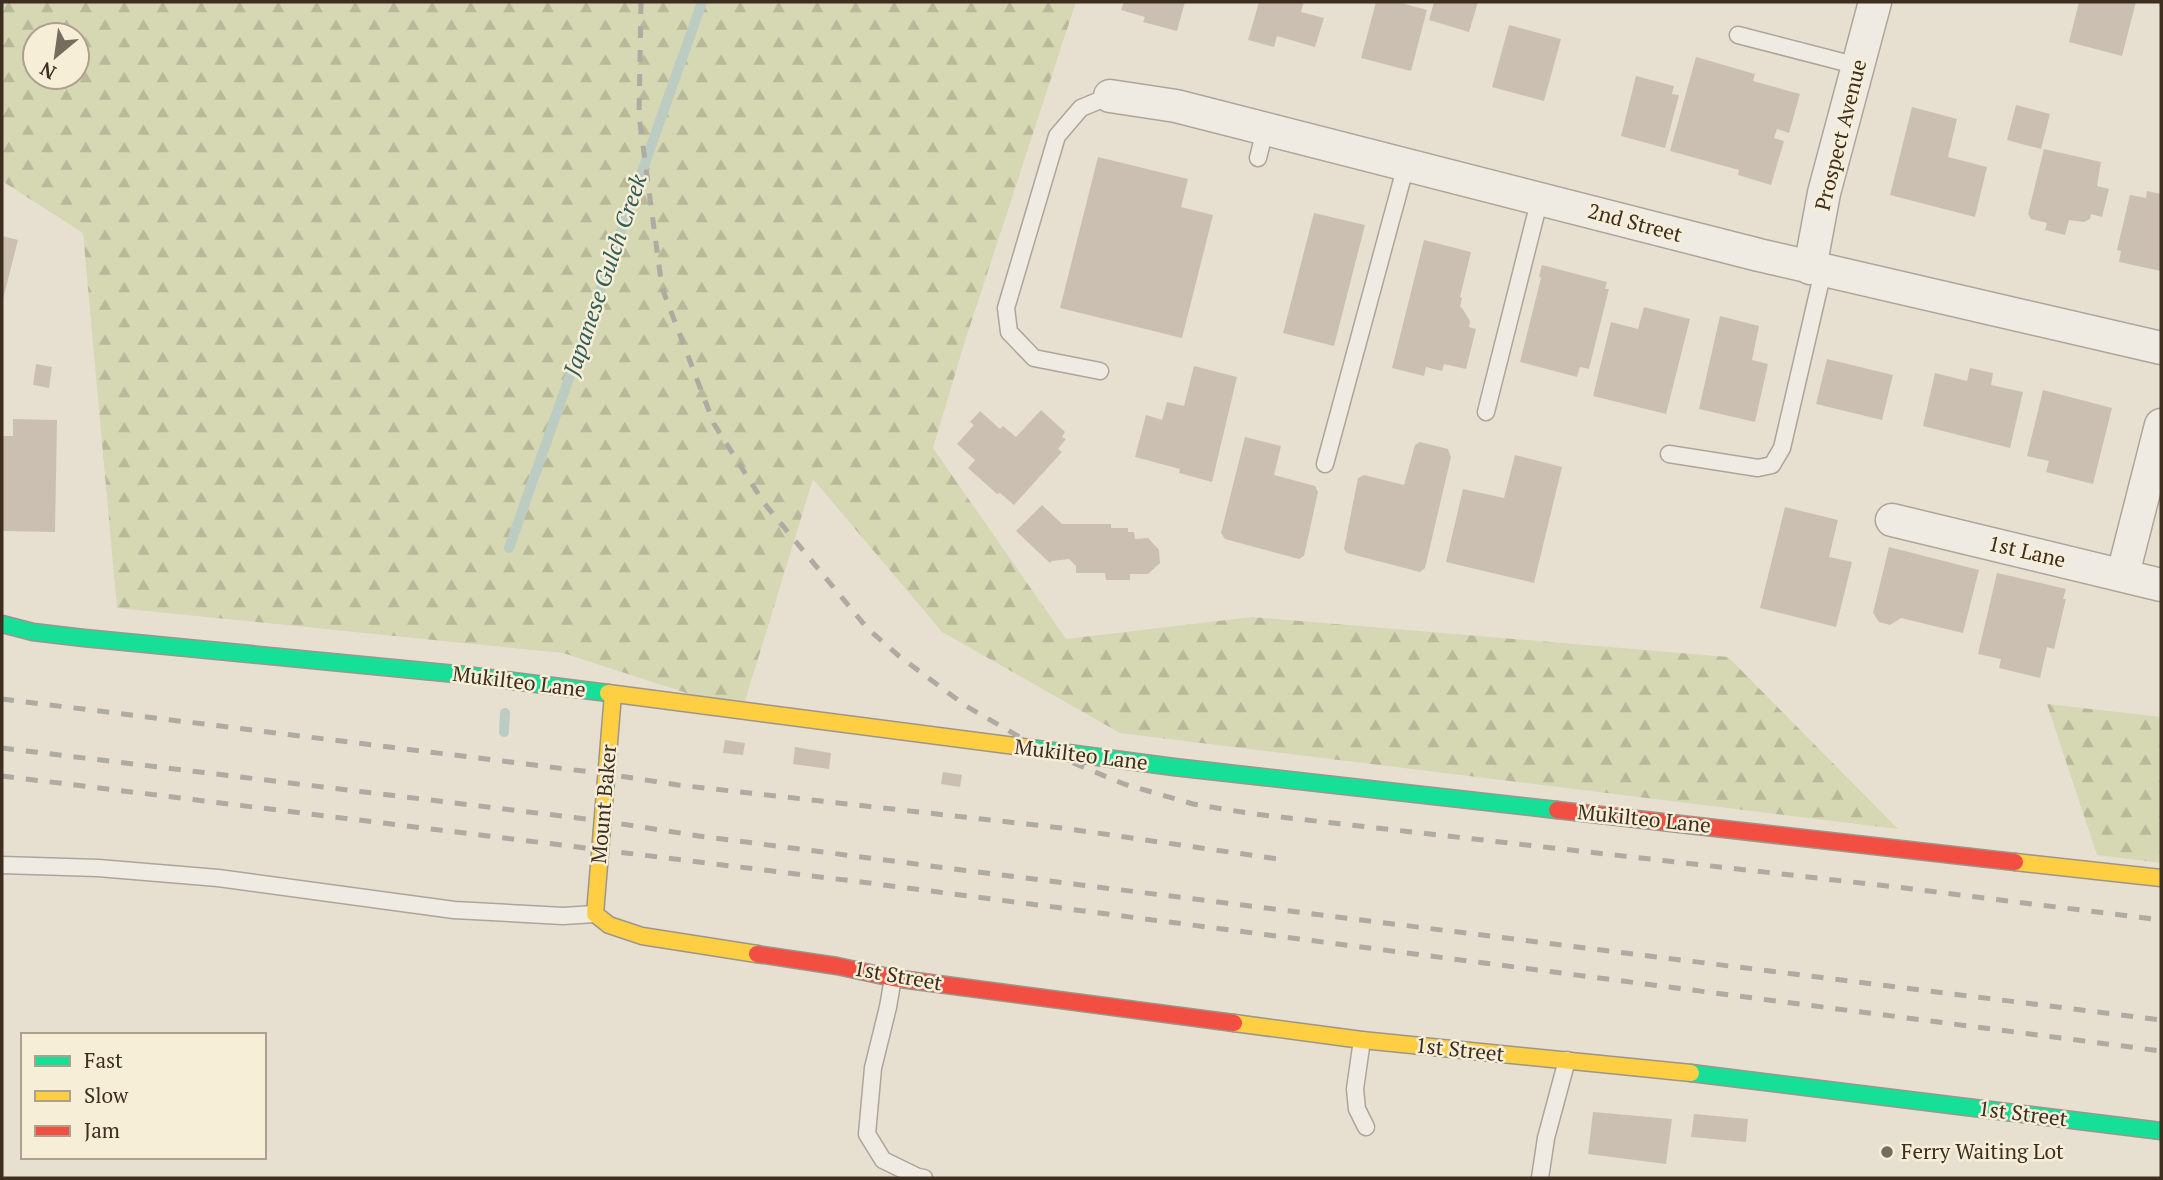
<svg xmlns="http://www.w3.org/2000/svg" width="2163" height="1180" font-family="'PT Serif',serif">
<style>
.forest{fill:url(#forest-firs);fill-rule:evenodd}
.lines{fill:none;stroke-linecap:round;stroke-linejoin:round}
.stream{stroke:#bcccc2;stroke-width:10}
.building{fill:#cbbfb2}
.lane-casing{stroke:#ada599;stroke-width:19}
.street-casing{stroke:#ada599;stroke-width:35}
.fast-casing{stroke:#9c958a;stroke-width:19}
.slow-casing{stroke:#9c958a;stroke-width:19}
.jam-casing{stroke:#9c958a;stroke-width:19}
.lane{stroke:#efebe3;stroke-width:16}
.street{stroke:#efebe3;stroke-width:32}
.fast{stroke:#16e098;stroke-width:16}
.slow{stroke:#ffcf43;stroke-width:16}
.jam{stroke:#f24e42;stroke-width:16}
.rail{stroke:#afaaa2;stroke-width:5;stroke-dasharray:12 12;stroke-linecap:butt}
.poi-dot{fill:#786c5e;stroke:#f7eed8;stroke-width:2.5}
.labels{text-anchor:middle;stroke-width:5;stroke-linejoin:round;paint-order:stroke}
.street-label{font-size:21px;fill:#3d2e20;stroke:#f7eed8}
.poi-label{font-size:21px;fill:#3d2e20;stroke:#f7eed8;text-anchor:start}
.water-label{font-size:23px;font-style:italic;fill:#2f5d5a;stroke:#f7eed8}
</style>
<defs>
<pattern id="forest-firs" width="22" height="20" patternUnits="userSpaceOnUse" patternTransform="scale(1.75)"><rect width="22" height="20" fill="#d6d7b3"/><path d="M5 1l3.5 6h-7zM16 11l3.5 6h-7z" fill="#b9b99a"/></pattern>
</defs>
<rect width="100%" height="100%" fill="#e7e0d1"/>
<g class="forest">
<path d="M2 2H1076L965 341 933 448 1066 639 1252 617 1728 657 1898 829 1120 733 942 632 813 479 742 711 563 653 117 608 83 233 2 181ZM35 35H77V77H35Z"/>
<polygon points="2047,704 2161,717 2161,863 2097,855"/>
</g>
<g class="lines">
<g class="stream">
<polyline points="509,548 702,2"/>
<polyline points="504,732 505,713"/>
</g>
</g>
<g class="building">
<polygon points="1124,2 1185,2 1177,31 1143,22 1145,17 1121,10"/>
<polygon points="1259,2 1304,2 1301,12 1324,18 1315,47 1277,36 1274,47 1248,40"/>
<polygon points="1376,2 1398,2 1427,10 1411,71 1361,58"/>
<polygon points="1434,2 1478,2 1469,32 1429,20"/>
<polygon points="2079,2 2136,2 2122,56 2069,42"/>
<polygon points="1509,25 1561,39 1544,101 1492,87"/>
<polygon points="1696,57 1755,74 1753,81 1800,94 1789,133 1777,129 1774,138 1784,141 1771,185 1738,175 1739,170 1670,151"/>
<polygon points="1636,76 1674,86 1672,94 1679,95 1665,148 1621,136"/>
<polygon points="2016,105 2050,114 2041,149 2007,140"/>
<polygon points="1912,107 1957,119 1948,157 1987,167 1975,217 1890,195"/>
<polygon points="2044,149 2101,162 2097,186 2109,189 2102,217 2091,214 2090,219 2084,222 2069,220 2065,235 2045,230 2047,223 2031,219 2028,214"/>
<polygon points="1098,157 1188,179 1181,207 1213,215 1182,338 1060,308"/>
<polygon points="2147,191 2161,194 2161,271 2119,262 2121,251 2117,250 2130,195 2146,198"/>
<polygon points="1314,213 1365,225 1334,346 1283,333"/>
<polygon points="2,236 18,240 3,299 2,299"/>
<polygon points="1424,240 1471,252 1460,297 1462,298 1460,307 1462,308 1470,321 1469,327 1476,329 1466,369 1444,364 1442,371 1426,367 1424,376 1392,368"/>
<polygon points="1542,265 1607,282 1605,289 1609,289 1589,369 1580,367 1577,377 1520,362 1541,278 1539,276"/>
<polygon points="1644,307 1690,319 1666,414 1593,396 1611,322 1638,329"/>
<polygon points="1720,316 1759,326 1752,360 1768,364 1755,422 1699,409"/>
<polygon points="1827,359 1893,375 1882,420 1816,404"/>
<polygon points="36,364 52,367 49,388 33,385"/>
<polygon points="1194,366 1237,377 1212,482 1179,473 1180,469 1135,457 1146,415 1162,420 1167,402 1184,406"/>
<polygon points="1970,368 1993,373 1991,385 2023,392 2010,448 1923,426 1935,373 1967,381"/>
<polygon points="2043,390 2112,408 2093,484 2046,472 2049,461 2027,456"/>
<polygon points="1041,410 1065,432 1062,437 1066,439 1058,449 1062,452 1014,505 1000,493 997,494 968,468 975,460 957,444 974,425 970,422 980,411 1000,429 1003,426 1016,437"/>
<polygon points="13,419 57,420 55,532 2,531 2,436 13,436"/>
<polygon points="1245,437 1281,446 1274,475 1315,486 1318,492 1304,556 1299,559 1225,539 1221,533"/>
<polygon points="1420,442 1448,449 1451,457 1425,568 1420,572 1347,553 1344,549 1358,478 1364,475 1404,485 1415,445"/>
<polygon points="1515,455 1562,467 1534,583 1446,562 1463,489 1504,498"/>
<polygon points="1042,505 1062,524 1111,524 1111,528 1128,528 1128,532 1134,532 1135,539 1148,538 1159,550 1160,563 1148,574 1130,574 1130,580 1106,580 1105,573 1076,573 1076,566 1069,559 1052,561 1050,563 1016,531"/>
<polygon points="1785,507 1838,520 1829,557 1852,562 1836,627 1760,608"/>
<polygon points="1889,547 1979,570 1963,633 1901,618 1890,625 1879,622 1873,613"/>
<polygon points="1997,573 2066,589 2063,599 2066,599 2054,649 2047,647 2040,678 1999,668 2001,659 1978,654"/>
<polygon points="725,740 745,743 743,755 723,753"/>
<polygon points="795,747 831,753 829,769 793,764"/>
<polygon points="943,772 962,775 960,787 941,784"/>
<polygon points="1593,1112 1672,1119 1666,1164 1588,1154"/>
<polygon points="1694,1114 1748,1119 1746,1142 1691,1137"/>
</g>
<g class="lines">
<g class="lane-casing">
<g id="lane">
<polyline points="1738,35 1858,66"/>
<polyline points="1258,158 1265,130"/>
<polyline points="1100,371 1034,358 1009,332 1006,308 1057,136 1081,108 1110,96"/>
<polyline points="1486,412 1540,198"/>
<polyline points="1669,454 1758,468 1772,465 1782,448 1823,271"/>
<polyline points="1325,464 1406,165"/>
<polyline points="2,865 98,868 218,878 454,910 563,916 595,914"/>
<polyline points="893,978 888,1007 873,1068 867,1134 883,1160 918,1177 924,1178"/>
<polyline points="1362,1040 1355,1089 1357,1109 1366,1127"/>
<polyline points="1540,1178 1546,1138 1567,1060"/>
</g>
</g>
<g class="street-casing">
<g id="street">
<polyline points="1110,96 1176,106 1759,255 2161,348"/>
<polyline points="1810,268 1824,193 1875,2"/>
<polyline points="1892,520 2161,585"/>
<polyline points="2123,574 2161,425"/>
</g>
</g>
<g class="fast-casing">
<g id="fast">
<polyline points="2,624 33,632 84,638 466,675 608,693"/>
<polyline points="1030,748 1174,767 1557,810"/>
<polyline points="1691,1073 2161,1131"/>
</g>
</g>
<g class="slow-casing">
<g id="slow">
<polyline points="608,693 1030,748"/>
<polyline points="613,694 595,914 609,925 642,936 757,954"/>
<polyline points="2015,862 2161,878"/>
<polyline points="1234,1023 1362,1040 1691,1073"/>
</g>
</g>
<g class="jam-casing">
<g id="jam">
<polyline points="1557,810 2015,862"/>
<polyline points="757,954 837,966 893,978 1234,1023"/>
</g>
</g>
<use href="#lane" class="lane"/>
<use href="#street" class="street"/>
<use href="#fast" class="fast"/>
<use href="#slow" class="slow"/>
<use href="#jam" class="jam"/>
<g class="rail">
<polyline points="641,2 639,116 662,288 714,424 764,503 867,628 899,656 966,706 1042,750 1124,784 1193,804 1254,814 1896,887 2161,920"/>
<polyline points="2,699 607,774 678,785 1062,828 1285,860"/>
<polyline points="2,748 603,821 699,836 962,870 2161,1020"/>
<polyline points="2,776 861,882 2161,1051"/>
</g>
</g>
<circle class="poi-dot" cx="1887" cy="1152" r="7"/>
<g class="labels">
<g class="street-label">
<text transform="translate(1841 135) rotate(-76)" y="7">Prospect Avenue</text>
<text transform="translate(1635 223) rotate(15)" y="7">2nd Street</text>
<text transform="translate(2027 552) rotate(13)" y="7">1st Lane</text>
<text transform="translate(519 682) rotate(7)" y="7">Mukilteo Lane</text>
<text transform="translate(1081 755) rotate(7)" y="7">Mukilteo Lane</text>
<text transform="translate(604 804) rotate(-85)" y="7">Mount Baker</text>
<text transform="translate(1644 819) rotate(6)" y="7">Mukilteo Lane</text>
<text transform="translate(898 976) rotate(10)" y="7">1st Street</text>
<text transform="translate(1460 1050) rotate(6)" y="7">1st Street</text>
<text transform="translate(2023 1114) rotate(7)" y="7">1st Street</text>
</g>
<g class="poi-label">
<text x="1901" y="1159">Ferry Waiting Lot</text>
</g>
<g class="water-label">
<text transform="translate(605 275) rotate(-71)" y="8">Japanese Gulch Creek</text>
</g>
</g>
<rect width="2163" height="1180" fill="none" stroke="#3d2e20" stroke-width="7"/>
<rect x="21" y="1033" width="245" height="126" fill="#f7eed8" stroke="#ada18e" stroke-width="2"/>
<rect x="35" y="1056" width="35" height="10" fill="#16e098" stroke="#ada18e" stroke-width="2"/>
<text x="84" y="1068" font-size="21" fill="#3d2e20">Fast</text>
<rect x="35" y="1091" width="35" height="10" fill="#ffcf43" stroke="#ada18e" stroke-width="2"/>
<text x="84" y="1103" font-size="21" fill="#3d2e20">Slow</text>
<rect x="35" y="1126" width="35" height="10" fill="#f24e42" stroke="#ada18e" stroke-width="2"/>
<text x="84" y="1138" font-size="21" fill="#3d2e20">Jam</text>
<g transform="translate(56 56) rotate(209)"><circle r="33" fill="#f7eed8" stroke="#ada18e" stroke-width="2"/>
<path d="M0-5L12 26L0 18L-12 26Z" fill="#786c5e"/>
<text y="-10" font-size="19" font-weight="bold" text-anchor="middle" fill="#3d2e20">N</text>
</g>
</svg>
